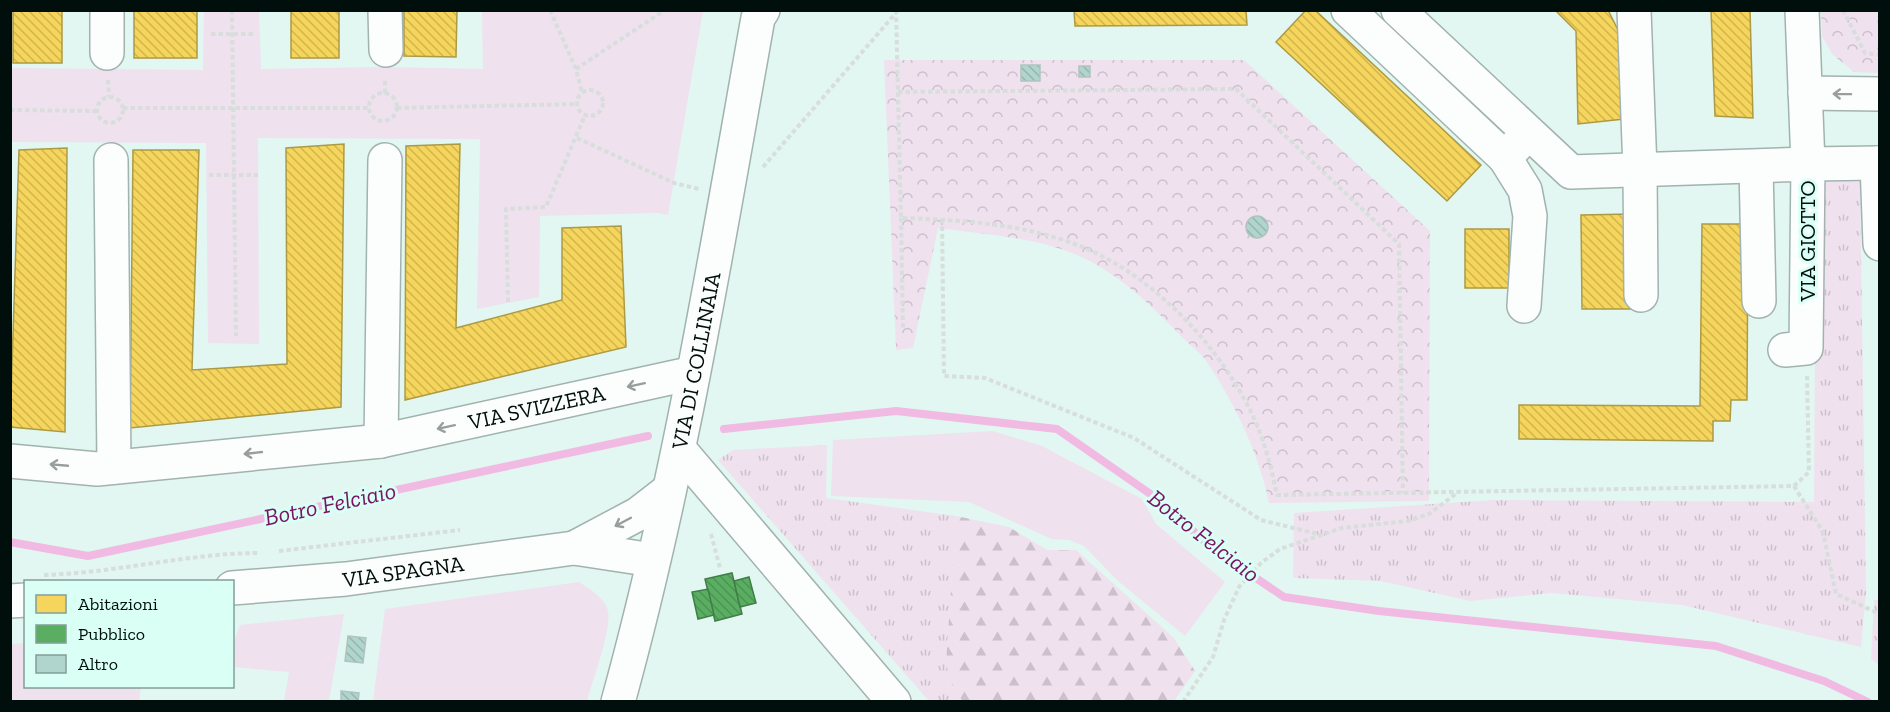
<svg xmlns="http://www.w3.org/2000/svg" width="1890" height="712" font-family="'Zilla Slab',serif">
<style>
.grass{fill:url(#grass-tufts)}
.forest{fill:url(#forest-firs)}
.park{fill:url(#park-crowns)}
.garden{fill:#efe1ee}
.homes{fill:url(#homes-back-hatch);stroke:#ac9a44;stroke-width:1.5}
.public{fill:url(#public-back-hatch);stroke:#3f7e48;stroke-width:1.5}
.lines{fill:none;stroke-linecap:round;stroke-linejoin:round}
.stream{stroke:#f1bae2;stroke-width:8}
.building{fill:url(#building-back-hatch);stroke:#b1c3be;stroke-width:1.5}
.minor-casing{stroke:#a2b3af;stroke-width:36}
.path{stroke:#d7dedc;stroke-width:4;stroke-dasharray:4.5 3;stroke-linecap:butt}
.minor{stroke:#fbfefd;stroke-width:33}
.oneway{stroke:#979e9d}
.labels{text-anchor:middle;stroke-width:6;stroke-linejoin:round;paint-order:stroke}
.street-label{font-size:22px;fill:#010f0c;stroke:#dafff5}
.water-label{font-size:24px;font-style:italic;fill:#7a1363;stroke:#dafff5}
</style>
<defs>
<pattern id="grass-tufts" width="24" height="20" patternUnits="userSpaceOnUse" patternTransform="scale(1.5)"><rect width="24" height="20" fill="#efe1ee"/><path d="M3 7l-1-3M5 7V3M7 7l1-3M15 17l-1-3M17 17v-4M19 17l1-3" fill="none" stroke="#cbc0cb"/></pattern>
<pattern id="forest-firs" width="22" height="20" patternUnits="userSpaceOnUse" patternTransform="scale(1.5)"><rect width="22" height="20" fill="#efe1ee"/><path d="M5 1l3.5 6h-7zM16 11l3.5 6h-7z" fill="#cbc0cb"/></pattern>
<pattern id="park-crowns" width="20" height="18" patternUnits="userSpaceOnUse" patternTransform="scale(1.5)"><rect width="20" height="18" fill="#efe1ee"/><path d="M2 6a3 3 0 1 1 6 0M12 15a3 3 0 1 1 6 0" fill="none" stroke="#cbc0cb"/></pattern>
<pattern id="homes-back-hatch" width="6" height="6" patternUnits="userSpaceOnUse" patternTransform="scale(1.5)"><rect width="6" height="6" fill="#f6d55c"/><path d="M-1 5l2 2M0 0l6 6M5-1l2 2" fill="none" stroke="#d1b64f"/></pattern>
<pattern id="public-back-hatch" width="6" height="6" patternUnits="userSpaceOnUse" patternTransform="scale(1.5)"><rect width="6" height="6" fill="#5aae61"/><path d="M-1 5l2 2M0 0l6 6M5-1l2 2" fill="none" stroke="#4c9453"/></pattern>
<pattern id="building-back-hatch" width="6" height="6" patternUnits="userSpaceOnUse" patternTransform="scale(1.5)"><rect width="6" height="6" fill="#b0d5cd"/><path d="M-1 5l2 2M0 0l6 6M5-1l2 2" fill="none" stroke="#96b6af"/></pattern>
</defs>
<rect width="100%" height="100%" fill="#e2f7f1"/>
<g class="grass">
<polygon points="1816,181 1860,182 1866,592 1861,647 1682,605 1552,593 1470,601 1381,581 1293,578 1294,513 1494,500 1814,502"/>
<polygon points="827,445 826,498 956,516 946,663 954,690 963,701 929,701 718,460 733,450"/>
<polygon points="1874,600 1879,600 1879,665 1871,659"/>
</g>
<polygon class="forest" points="956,516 1009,527 1047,550 1076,550 1174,638 1195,671 1174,701 963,701 954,691 946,663"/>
<g class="park">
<polygon points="1821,11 1879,11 1879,73 1854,72 1832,54 1822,36"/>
<path d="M884 60H1244L1430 231 1429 501 1269 503C1260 456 1235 405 1209 365 1203 355 1192 347 1184 339 1152 306 1116 270 1072 253 1031 237 982 234 938 228L913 348 896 350Z"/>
</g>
<g class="garden">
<polygon points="204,11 259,11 261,69 385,67 483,69 482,11 703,11 668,215 657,213 540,216 539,297 477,309 480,139 258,138 259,344 208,343 206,143 10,142 11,68 203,70"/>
<polygon points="993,431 1042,446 1142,499 1156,524 1225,582 1185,636 1118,581 1084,546 1069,540 1052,539 969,502 831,496 833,440"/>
<path d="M579 582C589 588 606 599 608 611 612 628 592 682 587 701H373L385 609Z"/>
<polygon points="344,614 329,701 284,701 289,672 233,667 233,644 240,625"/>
<polygon points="25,643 26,686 141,687 139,701 11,701 11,644"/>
</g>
<g class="homes">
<rect x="13" y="10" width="49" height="53"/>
<rect x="134" y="10" width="63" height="48"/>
<rect x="291" y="10" width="48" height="48"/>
<polygon points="404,10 457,10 456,57 404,56"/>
<polygon points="1074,10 1246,10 1247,25 1075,26"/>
<polygon points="1306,10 1315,10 1481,165 1447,201 1276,42"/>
<polygon points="1555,10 1608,10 1618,30 1624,119 1578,124 1576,31"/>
<polygon points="1711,10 1750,10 1753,118 1715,116"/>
<polygon points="344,144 341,407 130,428 133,150 199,150 192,370 287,364 286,148"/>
<polygon points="460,144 456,328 562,300 562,228 621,226 626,347 405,400 406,146"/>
<polygon points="67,148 65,432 10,427 19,150"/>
<polygon points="1631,214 1631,309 1582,309 1581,215"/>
<polygon points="1702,224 1748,224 1747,400 1731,400 1730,421 1713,421 1713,441 1519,439 1519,405 1700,406"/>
<rect x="1465" y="229" width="44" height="59"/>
</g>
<g class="public">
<polygon points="732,573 742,614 715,621 705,579"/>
<polygon points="749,577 756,603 740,607 734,581"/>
<polygon points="708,589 714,615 698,619 692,592"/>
</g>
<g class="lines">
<g class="stream">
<polyline points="724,429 896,411 1057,429 1159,500 1213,549 1284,597 1379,611 1716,646 1824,681 1868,702"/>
<polyline points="10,542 88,556 648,436"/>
</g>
</g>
<g class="building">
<rect x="1021" y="65" width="19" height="16"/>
<rect x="1079" y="66" width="11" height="11"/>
<circle cx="1257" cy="227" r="11"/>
<polygon points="348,636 366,638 363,663 345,661"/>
<polygon points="341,691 359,693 358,702 341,702"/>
</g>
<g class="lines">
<g class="minor-casing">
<g id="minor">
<polyline points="107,10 107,53"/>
<polyline points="385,10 386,50"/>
<polyline points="1348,10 1505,158 1528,133"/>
<polyline points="1398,10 1571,172 1808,164 1806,348 1785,350"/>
<polyline points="1634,10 1640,170 1641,295"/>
<polyline points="1802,10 1808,164 1880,163"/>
<polyline points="1805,93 1880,94"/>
<polyline points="1505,158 1525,190 1530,216 1524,306"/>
<polyline points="111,160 114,467"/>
<polyline points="1877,163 1880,244"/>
<polyline points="1756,167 1759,301"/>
<polyline points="381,441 385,160"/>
<polyline points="679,449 894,702"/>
<path id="s1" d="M10 461 97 469 381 441 693 373"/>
<polyline points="574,548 638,514 669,490"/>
<path id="s2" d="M232 588 346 579 574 548 653 560"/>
<polyline points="10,601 26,600"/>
<path id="s3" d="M618 702C680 477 717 247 758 18L763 10"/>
</g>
</g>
<g class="path">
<polyline points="232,10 236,336"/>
<polyline points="550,10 576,69 582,93"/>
<path d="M896 10 901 218C959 220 1017 223 1072 243 1148 270 1216 341 1251 412 1264 438 1271 467 1277 495L1794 486 1809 472 1807 376"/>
<polyline points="1843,10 1865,53 1880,55"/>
<polyline points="211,34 255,34"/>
<polyline points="576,69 665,10"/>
<polyline points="108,80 109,97"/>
<circle cx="590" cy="103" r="13"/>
<polyline points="898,92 1236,89 1399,244 1403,493"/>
<circle cx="383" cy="107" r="14"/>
<polyline points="385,93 385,78"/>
<circle cx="110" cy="110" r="13"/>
<polyline points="123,108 369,108"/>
<polyline points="397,108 577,104"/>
<polyline points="10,110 96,111"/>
<polyline points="577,138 674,183 699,189"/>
<polyline points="763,167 895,14"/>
<polyline points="209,175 258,175"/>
<polyline points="901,218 903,329"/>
<polyline points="942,219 944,376 985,378 1134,438 1261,520 1318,534"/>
<polyline points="508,302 506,209 546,207 585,115"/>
<polyline points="1794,486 1823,532 1836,594 1880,614"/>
<polyline points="711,534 720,568"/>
<polyline points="279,551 460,530"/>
<path d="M44 575C117 573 188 553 260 553"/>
<polyline points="1183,702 1213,657 1224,620 1239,587 1261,563 1280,549 1342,528 1408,521 1429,514 1457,493"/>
</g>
<use href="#minor" class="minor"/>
</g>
<defs><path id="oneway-shaft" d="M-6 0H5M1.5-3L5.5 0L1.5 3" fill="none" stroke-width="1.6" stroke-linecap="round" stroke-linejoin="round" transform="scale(1.5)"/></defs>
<g class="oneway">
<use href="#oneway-shaft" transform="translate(1842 94) rotate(-179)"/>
<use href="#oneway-shaft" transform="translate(636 385) rotate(168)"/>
<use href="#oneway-shaft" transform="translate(446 427) rotate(168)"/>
<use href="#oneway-shaft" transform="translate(253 453) rotate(174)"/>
<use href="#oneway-shaft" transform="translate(59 465) rotate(-175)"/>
<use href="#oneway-shaft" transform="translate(623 522) rotate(152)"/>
</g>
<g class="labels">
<g class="street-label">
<text transform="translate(1807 241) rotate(-90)" y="8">VIA GIOTTO</text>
<text dy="8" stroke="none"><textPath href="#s3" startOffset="350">VIA DI COLLINAIA</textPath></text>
<text dy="8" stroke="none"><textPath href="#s1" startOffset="532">VIA SVIZZERA</textPath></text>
<text dy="8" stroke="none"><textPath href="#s2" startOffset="172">VIA SPAGNA</textPath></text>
</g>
<g class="water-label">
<text transform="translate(330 504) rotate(-12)" y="8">Botro Felciaio</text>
<text transform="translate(1204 536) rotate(38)" y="8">Botro Felciaio</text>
</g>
</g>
<rect width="1890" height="712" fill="none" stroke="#010f0c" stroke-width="24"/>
<rect x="24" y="580" width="210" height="108" fill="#dafff5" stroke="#839f98" stroke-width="1.5"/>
<rect x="36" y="595" width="30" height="18" fill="#f6d55c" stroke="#839f98" stroke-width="1.5"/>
<text x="78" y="610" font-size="18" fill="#010f0c">Abitazioni</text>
<rect x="36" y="625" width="30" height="18" fill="#5aae61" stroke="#839f98" stroke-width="1.5"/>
<text x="78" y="640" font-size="18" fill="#010f0c">Pubblico</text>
<rect x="36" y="655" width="30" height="18" fill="#b0d5cd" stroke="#839f98" stroke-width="1.5"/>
<text x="78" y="670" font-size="18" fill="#010f0c">Altro</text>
</svg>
